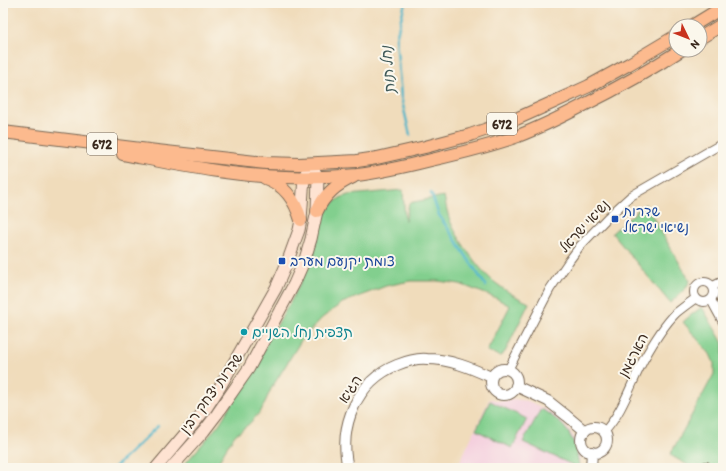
<svg xmlns="http://www.w3.org/2000/svg" width="726" height="471" font-family="Itim,'Playpen Sans Hebrew',sans-serif">
<style>
.built{fill:#f4cfde}
.green{fill:#82cf8e;stroke:#5e7c56}
.lines{fill:none;stroke-linecap:round;stroke-linejoin:round}
.stream{stroke:#4bb5c9;stroke-width:2.5}
.minor-casing{stroke:#7a6855;stroke-width:10}
.tertiary-casing{stroke:#7a6855;stroke-width:12}
.secondary-casing{stroke:#7a6855;stroke-width:13}
.primary-casing{stroke:#7a6855;stroke-width:14}
.minor{stroke:#fff;stroke-width:8}
.tertiary{stroke:#fff;stroke-width:10}
.secondary{stroke:#fee3d2;stroke-width:11}
.primary{stroke:#fcba8e;stroke-width:12}
.transit-dot{fill:#1a4fb4;stroke:#fbf7ec;stroke-width:1.5}
.culture-dot{fill:#0f9aa8;stroke:#fbf7ec;stroke-width:1.5}
.labels{text-anchor:middle;stroke-width:4;stroke-linejoin:round;paint-order:stroke}
.shield{fill:#fbf7ec;stroke:#75685c;stroke-width:1}
.shield-label{font-size:13px;font-weight:bold;fill:#3b2a1e}
.transit-label{font-size:14px;fill:#164399;stroke:#fbf7ec;text-anchor:start}
.street-label{font-size:14px;fill:#3b2a1e;stroke:#fbf7ec}
.culture-label{font-size:14px;fill:#0d838f;stroke:#fbf7ec;text-anchor:start}
.water-label{font-size:15px;font-style:italic;fill:#415b5a;stroke:#fbf7ec}
</style>
<rect width="100%" height="100%" fill="#fbf7ec"/>
<filter id="ink" filterUnits="userSpaceOnUse"><feTurbulence type="fractalNoise" baseFrequency=".025" numOctaves="2"/><feDisplacementMap in="SourceGraphic" scale="8" xChannelSelector="R" yChannelSelector="G"/><feConvolveMatrix kernelMatrix="1 2 1 2 8 2 1 2 1" color-interpolation-filters="sRGB"/></filter>
<filter id="wash" filterUnits="userSpaceOnUse"><feTurbulence type="fractalNoise" baseFrequency=".012" numOctaves="4" result="noise"/><feDisplacementMap in="SourceGraphic" scale="16" xChannelSelector="R" yChannelSelector="G"/><feGaussianBlur stdDeviation="0.9" result="paint"/><feColorMatrix in="noise" values="0 0 0 0 0 0 0 0 0 0 0 0 0 0 0 0 0 1.4 0 .05"/><feComposite in="paint" operator="in"/></filter>
<g filter="url(#wash)">
<rect width="100%" height="100%" fill="#f0dcbb"/>
<polygon class="built" points="492,399 498,401 505,401 514,399 528,401 547,410 558,417 569,430 575,439 580,455 579,468 457,468 489,400"/>
<g class="green">
<path d="M403 190 405 222 409 203 444 196C446 204 447 214 451 223 460 242 480 272 497 284 507 292 518 298 529 303L505 352 500 356 487 351 510 306 496 298 460 284 438 281H410L386 286 342 303 322 318 302 339 271 389 261 411 249 424 235 435 225 450 219 461 212 468H181L206 440 220 423 234 400 291 301 304 275 312 257 324 217 330 206 340 198 348 195Z"/>
<polygon points="645,204 690,281 685,289 670,303 612,233"/>
<polygon points="702,307 723,343 723,468 693,468 670,455 714,374 714,363 710,354 683,322 691,315"/>
<polygon points="490,401 527,419 512,448 476,430"/>
<path d="M541 409C567 424 576 438 579 468L523 442Z"/>
</g>
<g class="lines">
<g class="stream">
<polyline points="405,3 396,38 401,97 410,135"/>
<polyline points="431,193 439,215 486,286"/>
<polyline points="114,468 158,426"/>
</g>
</g>
</g>
<g filter="url(#ink)">
<g class="lines">
<g class="minor-casing">
<g id="minor">
<circle cx="704" cy="292" r="10"/>
<polyline points="713,286 723,281"/>
<polyline points="711,300 723,322"/>
<polyline points="508,370 550,289 569,261 580,246 607,218 631,196 723,143"/>
<path d="M604 432C623 412 631 383 644 359 653 343 663 326 676 313 682 308 689 303 696 298"/>
<polyline points="705,468 706,466"/>
</g>
</g>
<g class="tertiary-casing">
<g id="tertiary">
<circle cx="504" cy="382" r="13"/>
<polyline points="516,386 548,401 567,416 585,431"/>
<circle cx="594" cy="440" r="13"/>
<path d="M348 468C338 426 357 381 397 365 407 361 417 358 427 359 450 359 471 368 491 377"/>
<polyline points="591,468 592,452"/>
</g>
</g>
<g class="secondary-casing">
<g id="secondary">
<polyline points="156,468 195,422 207,407 220,387 276,288 287,263 299,230 301,220 304,177 308,169"/>
<polyline points="171,468 204,431 217,414 249,368 294,284 305,259 311,239 317,211 318,177 311,164"/>
</g>
</g>
<g class="primary-casing">
<g id="primary">
<polyline points="692,26 723,7"/>
<polyline points="700,38 723,24"/>
<polyline points="3,132 157,151 266,163 299,164 357,161 377,158 425,147 470,135 516,119 554,102 589,86 629,64 676,36"/>
<path d="M123 154C176 164 230 176 285 177 309 178 333 177 357 175 382 172 407 166 431 160 461 153 490 146 518 136 541 127 563 116 584 105 618 88 650 70 681 50"/>
<path d="M265 178C285 185 295 200 301 220"/>
<path d="M317 211C324 195 337 184 353 177"/>
</g>
</g>
<use href="#minor" class="minor"/>
<use href="#tertiary" class="tertiary"/>
<use href="#secondary" class="secondary"/>
<use href="#primary" class="primary"/>
</g>
</g>
<g class="transit-dot">
<rect x="611" y="215" width="8" height="8" rx="2"/>
<rect x="278" y="257" width="8" height="8" rx="2"/>
</g>
<circle class="culture-dot" cx="244" cy="332" r="4"/>
<g class="labels">
<g class="shield">
<rect x="487" y="113" width="30" height="22" rx="3"/>
<rect x="87" y="133" width="30" height="22" rx="3"/>
</g>
<g class="shield-label">
<text x="502" y="129">672</text>
<text x="102" y="149">672</text>
</g>
<g class="transit-label">
<text x="623" y="216">שדרות<tspan x="623" dy="16">נשיאי ישראל</tspan></text>
<text x="290" y="266">צומת יקנעם מערב</text>
</g>
<g class="street-label">
<text transform="translate(584 226) rotate(-47)" y="5">נשיאי ישראל</text>
<text transform="translate(633 355) rotate(-62)" y="5">הארגמן</text>
<text transform="translate(350 389) rotate(-57)" y="5">הגיא</text>
<text transform="translate(211 393) rotate(-54)" y="5">שדרות יצחק רבין</text>
</g>
<g class="culture-label">
<text x="252" y="337">תצפית נחל השניים</text>
</g>
<g class="water-label">
<text transform="translate(388 70) rotate(-95)" y="5">נחל תות</text>
</g>
</g>
<rect width="726" height="471" fill="none" stroke="#fbf7ec" stroke-width="16"/>
<g transform="translate(688 38) rotate(133)"><circle r="19" fill="#fbf7ec" stroke="#aea59a"/>
<path d="M0-3L7 15L0 10L-7 15Z" fill="#c8321e"/>
<text y="-6" font-size="11" font-weight="bold" text-anchor="middle" fill="#3b2a1e">N</text>
</g>
</svg>
